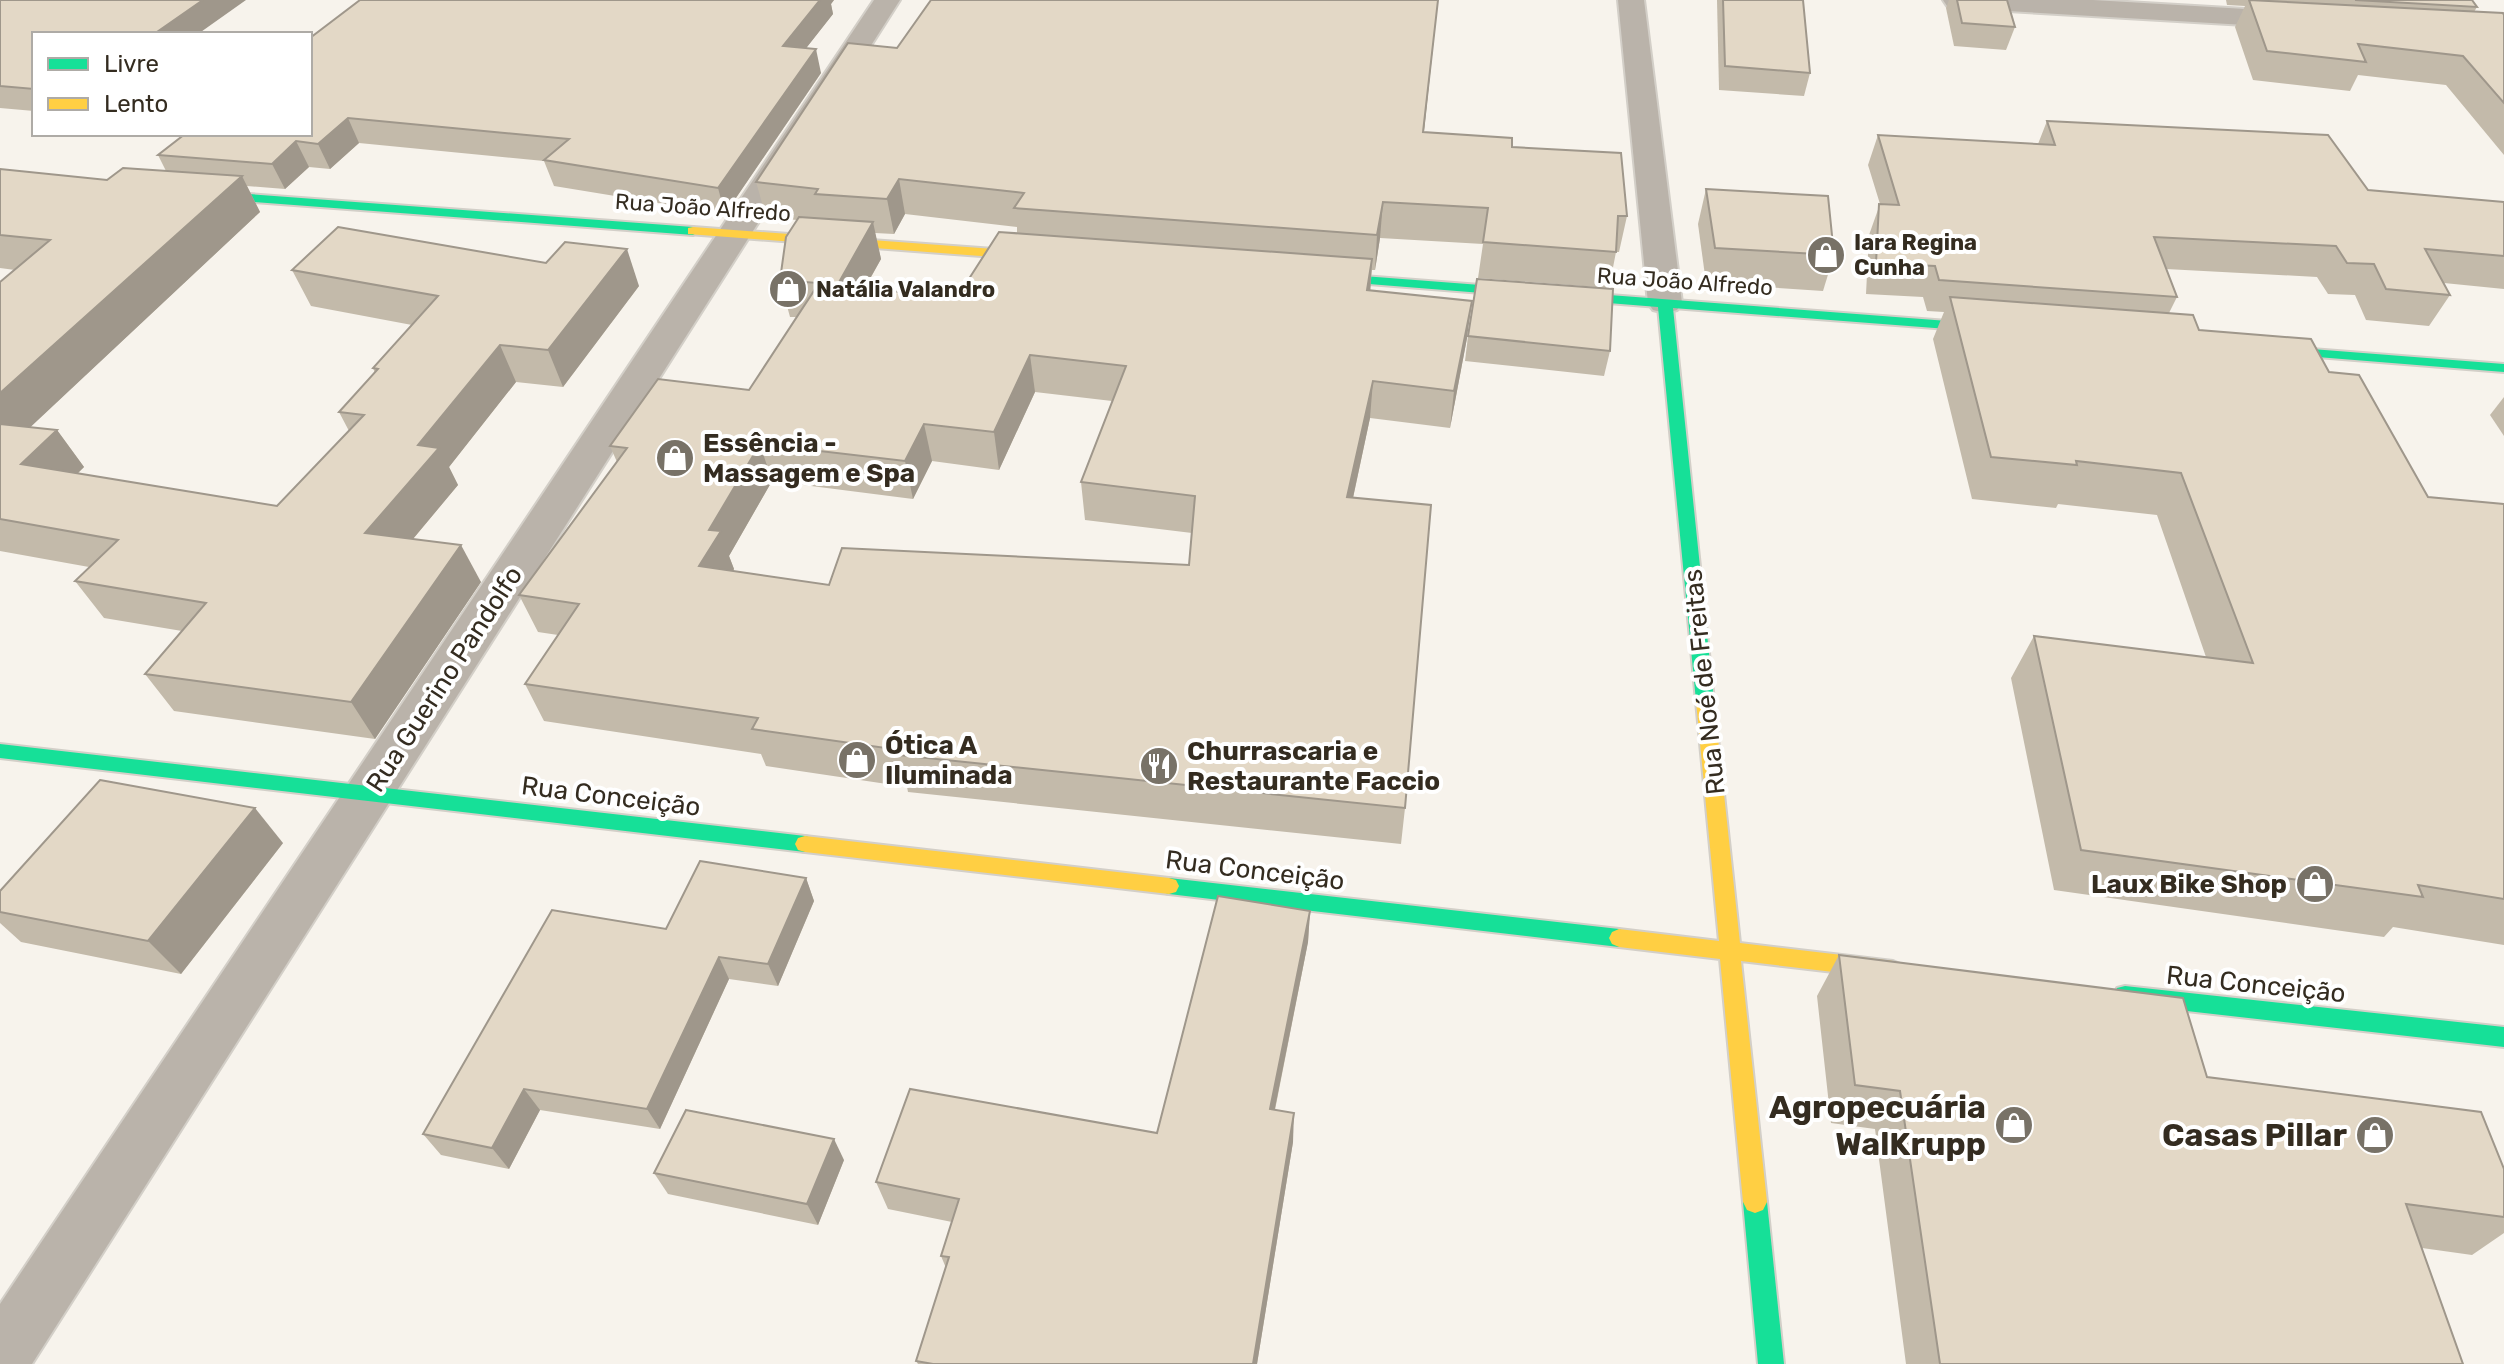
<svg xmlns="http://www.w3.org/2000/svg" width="2504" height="1364" font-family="Rubik,sans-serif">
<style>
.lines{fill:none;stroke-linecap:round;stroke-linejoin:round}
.street-casing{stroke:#d3cfc8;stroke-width:4}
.fast-casing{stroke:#d3cfc8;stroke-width:4}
.slow-casing{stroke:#d3cfc8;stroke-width:4}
.street{fill:#bab3aa;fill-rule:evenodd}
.fast{fill:#16e098;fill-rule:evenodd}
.slow{fill:#ffcf43;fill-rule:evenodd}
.wall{fill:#c3baaa;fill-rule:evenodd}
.shaded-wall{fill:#9f978b}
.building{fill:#e3d8c6;stroke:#9f978b;stroke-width:2;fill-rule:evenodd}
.labels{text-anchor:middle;stroke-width:8;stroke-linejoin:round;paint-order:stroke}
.far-street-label{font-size:22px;fill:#342c20;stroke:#fff}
.far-poi-label{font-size:22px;font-weight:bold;fill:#342c20;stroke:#fff;text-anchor:start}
.poi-label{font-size:26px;font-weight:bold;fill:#342c20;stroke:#fff;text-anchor:start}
.street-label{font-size:26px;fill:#342c20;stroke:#fff}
.near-poi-label{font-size:32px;font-weight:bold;fill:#342c20;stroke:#fff;text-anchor:end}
</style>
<rect width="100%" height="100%" fill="#f7f3ec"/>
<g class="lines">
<g class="street-casing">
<g id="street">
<polygon points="874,0 900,0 32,1364 0,1364 0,1304"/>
<polygon points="1618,0 1644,0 1682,303 1677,310 1665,313 1653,310 1648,303"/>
<polygon points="1943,0 2093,0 2298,12 2308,14 2311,20 2308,26 2298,28 1956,8 1947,6"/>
</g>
</g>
<g class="fast-casing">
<g id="fast">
<polygon points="194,190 693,227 700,231 693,235 189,197 188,194"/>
<polygon points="1311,272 2000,325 2007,329 2000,333 1673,308 1714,701 1711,706 1699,706 1696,701 1658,307 1306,279 1304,276"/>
<polygon points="2260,345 2504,364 2504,372 2255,352 2255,346"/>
<polygon points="0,744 805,836 812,838 815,844 812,850 805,852 0,758"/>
<polygon points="1169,878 1619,929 1626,932 1629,938 1626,944 1619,947 1169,894 1162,892 1159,886 1162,880"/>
<polygon points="2125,986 2504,1027 2504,1047 2125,1004 2117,1002 2114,995 2117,988"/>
<polygon points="1755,1191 1763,1194 1767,1202 1784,1364 1758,1364 1743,1202 1747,1194"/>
</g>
</g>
<g class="slow-casing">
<g id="slow">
<polygon points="693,227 1047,253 1054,257 1047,261 688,234 688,228"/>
<polygon points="1705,694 1711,696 1714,701 1740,943 1893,961 1900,964 1904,970 1900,976 1893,979 1741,961 1767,1202 1763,1210 1755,1213 1747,1210 1743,1202 1720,959 1619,947 1612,944 1609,938 1612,932 1619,929 1719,941 1696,701 1699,696"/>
<polygon points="805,836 1169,878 1176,880 1179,886 1176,892 1169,894 805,852 798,850 795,844 798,838"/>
</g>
</g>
<use href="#street" class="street"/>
<use href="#fast" class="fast"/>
<use href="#slow" class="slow"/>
</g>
<g class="wall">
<polygon points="0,0 34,34 34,111 0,108"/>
<polygon points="360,0 834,0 831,4 833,14 806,48 821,73 725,214 554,186 544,161 359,143 330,169 309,167 285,189 247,186 260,212 30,427 57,430 84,467 77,474 277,506 349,431 339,412 375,373 373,368 412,325 311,306 292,270 639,286 563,387 516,382 449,467 458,485 413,539 481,582 375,739 174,711 145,674 182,631 104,618 75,581 89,567 0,551 0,282 15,270 0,268 0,169 107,180 166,171 158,155"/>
<path d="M931 0H1438L1424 132 1512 147 1627 216 1619 252H1616L1609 288 1478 278 1483 244 1380 238 1375 270H1372L1370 290 1467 338 1450 428 1370 418 1353 498 1405 808 1401 844 908 792 907 787 766 766 761 754 544 721 525 684 558 635 538 632 519 595 617 462 610 446 749 390 797 317H790L780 280 797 220 766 217 756 182 897 48ZM905 214 1017 227V233L956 299 865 288 881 259 875 233 894 234ZM1035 392 1112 401 1081 482 1085 520 1192 533 1189 565 829 585 733 571 734 569 729 556 772 481 913 499 932 461 999 470Z"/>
<polygon points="1717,0 1803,0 1810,73 1804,96 1719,90"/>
<polygon points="1949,0 2007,0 2015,27 2006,50 1954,46 1946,8"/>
<polygon points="2226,0 2472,0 2477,7 2474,12 2504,15 2504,155 2446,85 2358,75 2350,91 2253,80 2235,27 2245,6 2227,5"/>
<polygon points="2047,121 2368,190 2504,202 2504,289 2444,283 2450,295 2429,326 2366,320 2355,295 2328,294 2317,277 2166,269 2177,297 2169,313 2199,330 2329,372 2428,497 2504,504 2504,945 2393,927 2384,937 2054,890 2011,678 2034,636 2206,657 2157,515 2058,504 2056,508 1972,499 1933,339 1944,312 1927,311 1923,297 1866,294 1869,235 1880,204 1868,165 1878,135 2038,144"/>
<polygon points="1706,189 1834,255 1823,291 1706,283 1698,224"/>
<polygon points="1468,336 1610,351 1604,376 1465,361"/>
<polygon points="2504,397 2504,436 2490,415"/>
<polygon points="283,843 181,974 21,942 0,923 0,891"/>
<polygon points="806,878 814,901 778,986 729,979 660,1129 540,1110 509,1169 441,1155 423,1134 666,929"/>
<polygon points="1310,911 1308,942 1275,1110 1293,1142 1257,1364 918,1364 916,1361 946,1268 941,1256 952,1222 888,1209 876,1182 1157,1133"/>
<polygon points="1839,955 2207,1077 2504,1169 2504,1233 2472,1255 2422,1248 2463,1364 1906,1364 1875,1129 1831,1123 1817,996"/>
<polygon points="844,1160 818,1225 668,1194 654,1173"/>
</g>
<g class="shaded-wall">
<polygon points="203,0 246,0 198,34 154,34"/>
<polygon points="820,0 834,0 831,4 833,14 789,70 783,46"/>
<polygon points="1438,0 1420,166 1423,132"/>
<polygon points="816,49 821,73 725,214 718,188"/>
<polygon points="348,118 359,143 330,169 318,144"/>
<polygon points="296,141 309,167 285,189 272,164"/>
<polygon points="242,176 260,212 22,435 0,454 0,393"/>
<polygon points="899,179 905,214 894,234 887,199"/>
<polygon points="1383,202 1380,238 1375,270 1377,235"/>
<polygon points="873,222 881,259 846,321 838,284"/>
<polygon points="627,249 639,286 563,387 548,350"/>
<polygon points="1372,259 1370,296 1367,290"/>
<polygon points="1472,301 1467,338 1450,428 1454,391"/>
<polygon points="500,345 516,382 449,467 458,485 387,570 365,533 418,445"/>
<polygon points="1030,355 1035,392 999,470 994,432"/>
<polygon points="1373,381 1370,418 1345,535 1347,497"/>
<polygon points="924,424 932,461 913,499 905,461"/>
<polygon points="57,430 84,467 49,501 21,464"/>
<polygon points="760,444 772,481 729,556 734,569 713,603 699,566 709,530"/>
<polygon points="461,545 481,582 375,739 351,702"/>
<polygon points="255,808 283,843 181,974 148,941"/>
<polygon points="806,878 814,901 778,986 768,964"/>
<polygon points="1310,911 1308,942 1269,1138 1270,1109"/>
<polygon points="719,957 729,979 660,1129 647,1109"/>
<polygon points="524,1089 540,1110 509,1169 492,1148"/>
<polygon points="1294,1113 1293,1142 1257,1364 1253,1364"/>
<polygon points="834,1139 844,1160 818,1225 807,1204"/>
</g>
<g class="building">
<polygon points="0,0 203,0 154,34 34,34 34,89 0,86"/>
<polygon points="360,0 820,0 783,46 816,49 718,188 544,160 569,139 348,118 318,144 296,141 272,164 158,155 185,134 310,134 310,38"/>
<polygon points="931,0 1438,0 1423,132 1512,138 1512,147 1621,153 1627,216 1618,216 1616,252 1483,242 1488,208 1383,202 1377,235 1014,208 1024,193 899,179 887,199 815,194 818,189 756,182 848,43 897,48"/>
<polygon points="1723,0 1803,0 1810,73 1725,66"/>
<polygon points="1957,0 2007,0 2015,27 1962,23"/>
<polygon points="2249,0 2503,13 2504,15 2504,103 2463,56 2358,44 2366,62 2267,51"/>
<polygon points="2355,0 2472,0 2477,7"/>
<polygon points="2047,121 2328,135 2368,190 2504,202 2504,256 2425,249 2450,295 2386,289 2374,264 2347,263 2336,246 2154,237 2177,297 1939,280 1935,266 1876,263 1879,204 1899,205 1878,135 2055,145"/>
<polygon points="123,168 242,176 0,393 0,282 50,240 0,235 0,169 107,180"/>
<polygon points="1706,189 1828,196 1834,255 1715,248"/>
<path d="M799 217 873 222 838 284 825 283 956 299 999 232 1372 259 1367 290 1472 301 1454 391 1373 381 1347 497 1431 505 1405 808 898 755 900 750 752 729 758 718 525 684 579 604 519 595 627 448 610 446 658 379 749 390 819 283 780 280 786 237ZM1030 355 1126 366 1081 482 1195 496 1189 565 842 548 829 585 699 566 721 531 709 530 760 444 905 461 924 424 994 432Z"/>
<polygon points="338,227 546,263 565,242 627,249 548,350 500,345 418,445 439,448 365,533 461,545 351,702 145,674 206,603 75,581 118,540 0,519 0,424 57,430 21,464 277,506 364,415 339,412 378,369 373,368 438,296 292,270"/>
<polygon points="1477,279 1613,289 1610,351 1468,336"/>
<polygon points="1950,297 2193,315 2199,330 2311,339 2329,372 2359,375 2428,497 2504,504 2504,899 2418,885 2423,897 2081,850 2034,636 2253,663 2181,473 2076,461 2077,465 1991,457"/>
<polygon points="100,780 255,808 148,941 0,912 0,891"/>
<polygon points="700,861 806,878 768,964 719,957 647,1109 524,1089 492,1148 423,1134 552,910 666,929"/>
<polygon points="1218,896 1310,911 1270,1109 1294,1113 1253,1364 933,1364 916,1361 949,1257 941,1256 959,1199 876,1182 910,1089 1157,1133"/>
<polygon points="1839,955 2183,998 2207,1077 2481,1112 2504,1169 2504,1217 2406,1204 2463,1364 1940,1364 1900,1091 1855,1085"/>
<polygon points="686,1110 834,1139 807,1204 654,1173"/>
</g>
<defs>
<g id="shop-disc" transform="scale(2)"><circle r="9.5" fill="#787267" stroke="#fff"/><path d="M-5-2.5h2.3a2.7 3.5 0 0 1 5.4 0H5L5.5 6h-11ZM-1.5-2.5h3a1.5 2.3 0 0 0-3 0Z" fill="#fff"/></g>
<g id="restaurant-disc" transform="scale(2)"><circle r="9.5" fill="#787267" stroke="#fff"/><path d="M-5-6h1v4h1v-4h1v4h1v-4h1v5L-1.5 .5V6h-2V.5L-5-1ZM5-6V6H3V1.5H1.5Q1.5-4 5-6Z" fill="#fff"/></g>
</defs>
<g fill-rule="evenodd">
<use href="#shop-disc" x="1826" y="255"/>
<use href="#shop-disc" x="788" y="289"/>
<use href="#shop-disc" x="675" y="458"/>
<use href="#shop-disc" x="857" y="760"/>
<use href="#restaurant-disc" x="1159" y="766"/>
<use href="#shop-disc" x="2315" y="884"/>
<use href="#shop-disc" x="2014" y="1125"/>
<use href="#shop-disc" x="2375" y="1135"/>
</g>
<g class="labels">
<g class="far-street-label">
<text transform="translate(703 207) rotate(4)" y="8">Rua João Alfredo</text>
<text transform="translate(1685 281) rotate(4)" y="8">Rua João Alfredo</text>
</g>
<g class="far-poi-label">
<text x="1854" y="250">Iara Regina<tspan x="1854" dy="25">Cunha</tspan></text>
<text x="816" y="297">Natália Valandro</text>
</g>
<g class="poi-label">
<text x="703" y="452">Essência -<tspan x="703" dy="30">Massagem e Spa</tspan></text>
<text x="885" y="754">Ótica A<tspan x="885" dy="30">Iluminada</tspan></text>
<text x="1187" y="760">Churrascaria e<tspan x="1187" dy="30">Restaurante Faccio</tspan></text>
<text x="2287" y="893" text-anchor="end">Laux Bike Shop</text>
</g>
<g class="street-label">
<text transform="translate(444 679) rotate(-57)" y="9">Rua Guerino Pandolfo</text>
<text transform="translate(1704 682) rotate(-96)" y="9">Rua Noé de Freitas</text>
<text transform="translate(611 796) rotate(7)" y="9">Rua Conceição</text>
<text transform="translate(1255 870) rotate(7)" y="9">Rua Conceição</text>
<text transform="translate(2256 984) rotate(6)" y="9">Rua Conceição</text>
</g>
<g class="near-poi-label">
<text x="1986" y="1118">Agropecuária<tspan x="1986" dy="37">WalKrupp</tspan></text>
<text x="2347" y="1146">Casas Pillar</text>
</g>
</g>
<rect x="32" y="32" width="280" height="104" fill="#ffffff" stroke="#aeaba6" stroke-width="2"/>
<rect x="48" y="58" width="40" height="12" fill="#16e098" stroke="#aeaba6" stroke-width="2"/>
<text x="104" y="72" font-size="24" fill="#342c20">Livre</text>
<rect x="48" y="98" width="40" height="12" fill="#ffcf43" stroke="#aeaba6" stroke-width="2"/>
<text x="104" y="112" font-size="24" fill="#342c20">Lento</text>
</svg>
